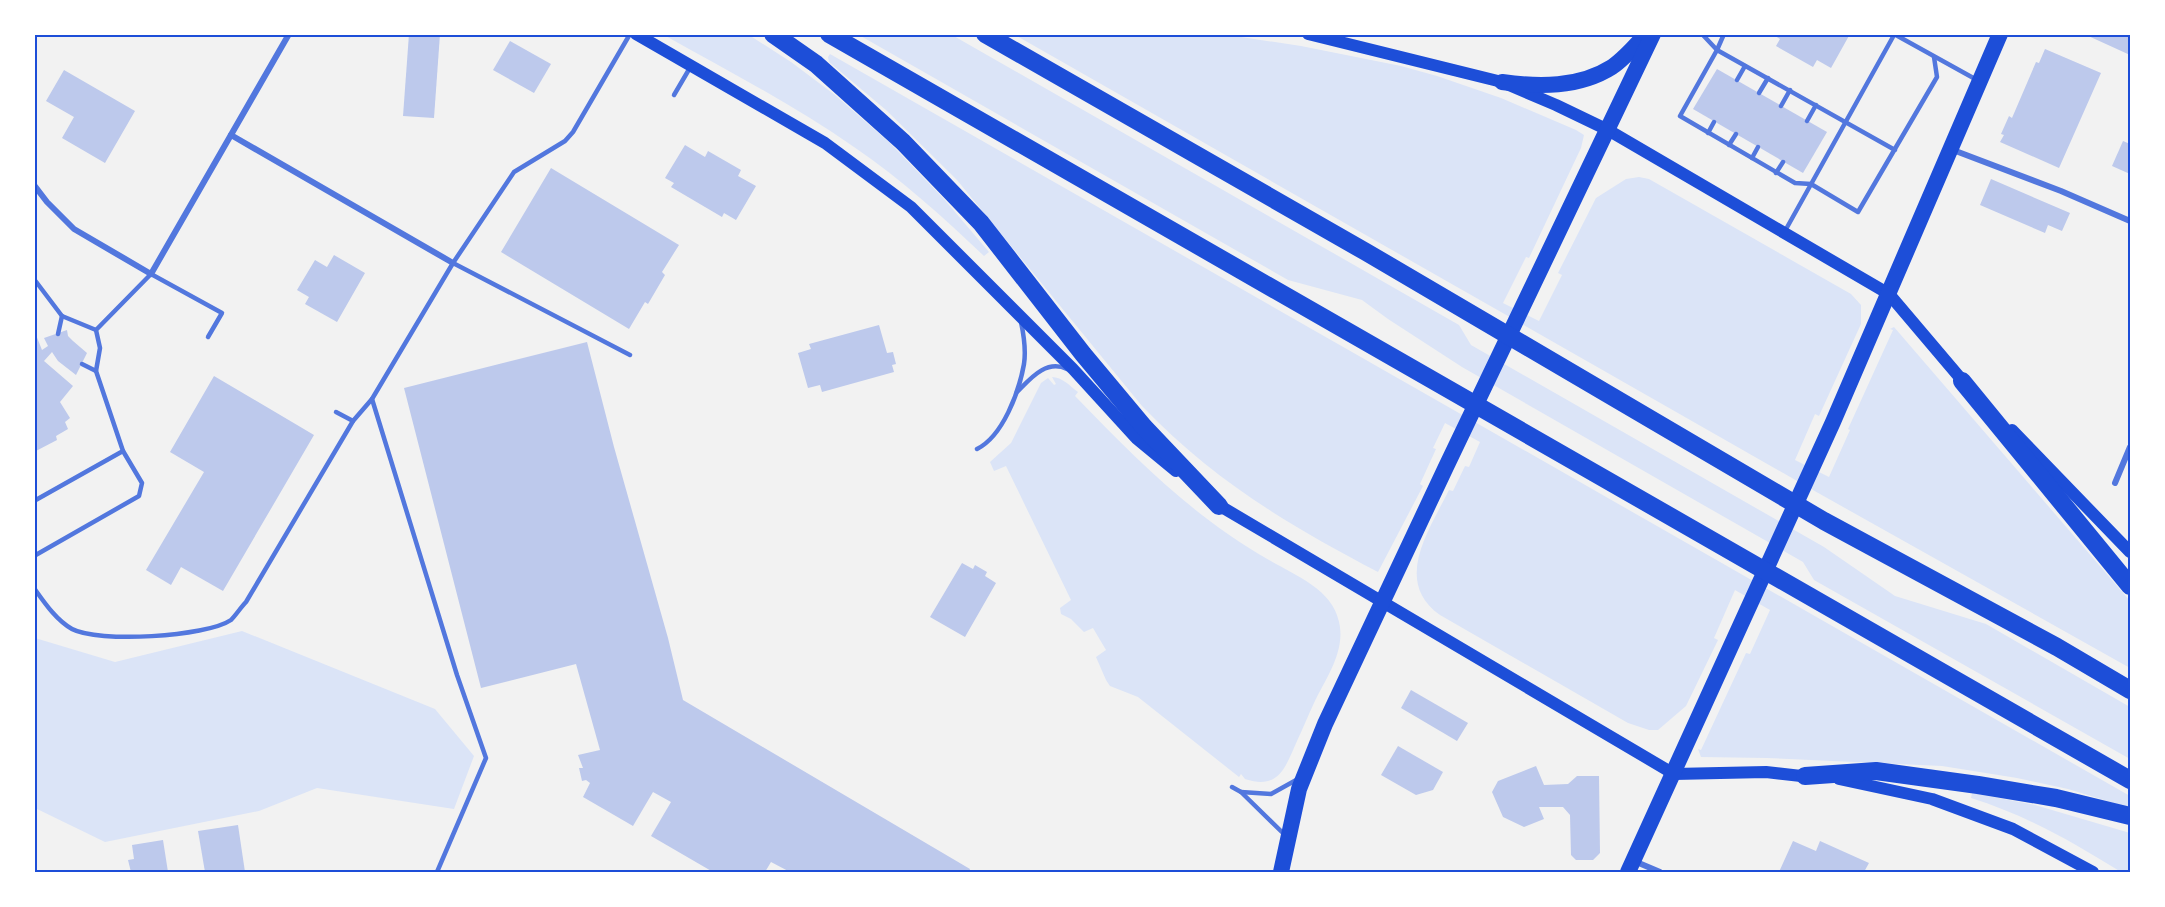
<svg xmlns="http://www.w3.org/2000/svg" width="2165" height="907" font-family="Bitter,serif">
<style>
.green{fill:#dbe4f7}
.building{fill:#bdc9ec}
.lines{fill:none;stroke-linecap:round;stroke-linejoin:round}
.service{stroke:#5277de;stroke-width:4.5}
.minor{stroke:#5277de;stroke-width:6}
.secondary{stroke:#1d4ed8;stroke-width:12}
.trunk{stroke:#1d4ed8;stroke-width:16}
.motorway{stroke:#1d4ed8;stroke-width:18}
.neatline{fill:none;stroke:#1d4ed8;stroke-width:2}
</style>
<rect width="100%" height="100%" fill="#f2f2f2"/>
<g class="green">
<path d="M664 35H749L791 62 835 95 890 143 944 199 989 252 984 256C943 217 901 179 854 147 794 105 728 71 664 35Z"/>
<polygon points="859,35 952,35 1459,325 1471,345 1824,547 1895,596 1986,624 2130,707 2130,759 1814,580 1803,562 1462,367 1388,319 1362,300 1288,280"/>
<polygon points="1015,35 1228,35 1301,46 1401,66 1437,76 1501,98 1576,130 1584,135 1581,148 1529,258 1526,257 1503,303 1539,321 1562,275 1558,273 1596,198 1626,179 1639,177 1649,179 1851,294 1861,305 1861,324 1819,416 1815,414 1795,460 1829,477 1850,430 1848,429 1893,330 1890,329 1894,327 2130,601 2130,668 1820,494"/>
<path d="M830 54 2130 796V808L2068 789 2017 778 1942 766 1767 758 1701 757 1698 749 1701 750 1746 653 1750 654 1770 610 1735 590 1714 638 1718 640 1686 706 1658 730H1649L1628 723 1440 615C1392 581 1430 529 1449 490L1453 491 1465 466 1469 467 1480 442 1445 423 1433 448 1436 449 1420 484 1423 486 1378 572C1287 524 1214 481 1142 406L957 180 886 110 829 62 828 57Z"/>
<path d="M1052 377C1062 377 1070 386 1078 392L1075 396C1137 460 1191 515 1269 560 1296 576 1332 589 1339 622 1346 651 1326 678 1314 703 1308 716 1303 728 1297 741 1285 768 1279 790 1245 779L1241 774 1239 777 1138 697 1110 686 1106 680 1096 657 1106 650 1093 628 1084 632 1071 619 1061 614 1060 608 1071 600 1006 466 994 471 990 462 1011 443 1041 383 1048 378 1054 385 1056 384Z"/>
<polygon points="242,631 435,709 474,756 454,809 317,788 259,811 105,842 35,808 35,638 115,662"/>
<path d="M1972 793 2035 805 2130 833V872H2121C2071 841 2028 816 1971 798Z"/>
</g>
<g class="building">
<polygon points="409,34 440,34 434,118 403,116"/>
<polygon points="1772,34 1850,34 1831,68 1817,60 1813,67 1776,46 1780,39"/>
<polygon points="2084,34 2130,34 2130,55"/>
<polygon points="510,41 551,64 534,93 493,70"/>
<polygon points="2045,49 2101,73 2059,168 2000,142 2004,135 2001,134 2009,116 2012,118 2036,62 2039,63"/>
<polygon points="1717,69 1827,132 1803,173 1693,109"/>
<polygon points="64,70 135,111 105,163 62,138 74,117 46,101"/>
<polygon points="2123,141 2130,144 2130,174 2112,166"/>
<polygon points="685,145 705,157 708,151 741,170 738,176 756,186 736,220 724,213 722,217 671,187 674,183 665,178"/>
<polygon points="551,168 679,245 662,272 665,275 648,304 645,302 629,329 501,252"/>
<polygon points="1991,179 2070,213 2062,231 2048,225 2045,233 1980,205"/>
<polygon points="334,255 365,273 337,322 305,304 309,297 297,290 315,260 327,267"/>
<polygon points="879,325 887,353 893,352 896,364 892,365 894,372 822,392 820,385 808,388 798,353 811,349 809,344"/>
<polygon points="34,330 42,350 48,346 44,338 67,330 68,336 73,341 87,353 76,375 58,361 52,352 44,361 73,386 60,402 70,418 65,422 68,429 56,436 57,440 34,452"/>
<polygon points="587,342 614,447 668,638 683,700 970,869 969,872 790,872 771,862 765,872 713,872 651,836 671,802 653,792 633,826 583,797 590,783 586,780 582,781 579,768 583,768 578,755 600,750 576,664 481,688 404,388"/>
<polygon points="214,376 314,435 223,591 181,567 171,585 146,570 204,472 170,452"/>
<polygon points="962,563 973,569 975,565 987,572 985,576 996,583 965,637 930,617"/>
<polygon points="1411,690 1468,723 1457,741 1401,708"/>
<polygon points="1398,746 1443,772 1433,790 1416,795 1381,775"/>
<polygon points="1536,766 1544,785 1568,784 1577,776 1599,776 1600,853 1593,860 1576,860 1571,855 1570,815 1563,807 1539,807 1544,819 1524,827 1503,817 1492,792 1498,781"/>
<polygon points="238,825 245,872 205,872 198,831"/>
<polygon points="163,840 168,872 131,872 128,860 134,859 132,845"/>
<polygon points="1793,841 1816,851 1820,841 1869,863 1864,872 1779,872"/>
</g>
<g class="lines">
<g class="service">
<polyline points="1702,34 1717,50 1724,34"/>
<polyline points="1894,34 1977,80"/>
<polyline points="1737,80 1745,66"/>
<polyline points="1759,93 1768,78"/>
<polyline points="674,95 691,66"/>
<polyline points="1781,106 1790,90"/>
<polyline points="1807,121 1816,105"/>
<polyline points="1708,133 1714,122"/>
<polyline points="1729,145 1736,134"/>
<polyline points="1895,150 1717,50 1680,116 1795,183 1811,184 1858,212 1937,77 1934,57"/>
<polyline points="1752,158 1758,147"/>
<polyline points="1776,173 1783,162"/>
<polyline points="1785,231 1894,35"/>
<polyline points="453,263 630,355"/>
<polyline points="34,279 62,316 96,330"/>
<polyline points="58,334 62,316"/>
<polyline points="82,364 96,371"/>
<path d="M1017 392C1030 379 1046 359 1067 369"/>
<polyline points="336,412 353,421"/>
<path d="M977 449C1003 436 1019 392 1024 364 1026 351 1024 336 1021 322"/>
<polyline points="34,501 123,451 96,371 100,348 96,330 151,274 222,313 208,337"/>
<polyline points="34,556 139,496 142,483 123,451"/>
<path d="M34 588C44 602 56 620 72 629 98 643 206 637 231 620 236 615 241 607 246 602L353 421 372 399"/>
<polyline points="1232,787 1241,792 1285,835"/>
<polyline points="1241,792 1271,794 1298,779"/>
<polyline points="437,872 486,758 457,675 372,399 453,263 514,172 565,141 573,132 630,34"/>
</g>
<g class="minor">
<polyline points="231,135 453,263"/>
<polyline points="1953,150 2061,191 2130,221"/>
<polyline points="34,185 47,202 74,229 151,274 289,34"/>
<polyline points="2115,483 2130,447"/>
<polyline points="1634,861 1660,872"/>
</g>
<g class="secondary">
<polyline points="636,34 825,143 911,207 1073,369 1136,438 1176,471"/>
<polyline points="1308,34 1502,82 1556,105 1608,130 1889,294 1967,386"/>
<polyline points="2012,430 2130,552"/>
<polyline points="1215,503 1674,774 1766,772 1810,777"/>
<polyline points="1839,779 1932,799 2013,829 2093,872"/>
</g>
<g class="trunk">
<path d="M1502 82C1538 87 1579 88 1612 67 1625 58 1635 46 1646 34"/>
<polyline points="1281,872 1299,789 1325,724 1445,469 1653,34"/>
<polyline points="1628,872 1833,422 2000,34"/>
</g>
<g class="motorway">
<polyline points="773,34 816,64 903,142 981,223 1083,354 1144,427 1219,506"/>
<polyline points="829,34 2130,780"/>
<polyline points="985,34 1366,252 1824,521 2057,647 2130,690"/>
<polyline points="1962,381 2130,586"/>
<polyline points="1805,776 1876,771 1978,785 2056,798 2130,816"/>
</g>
</g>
<rect width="2165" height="907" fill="none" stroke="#ffffff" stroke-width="72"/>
<rect x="36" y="36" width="2093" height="835" class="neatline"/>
</svg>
